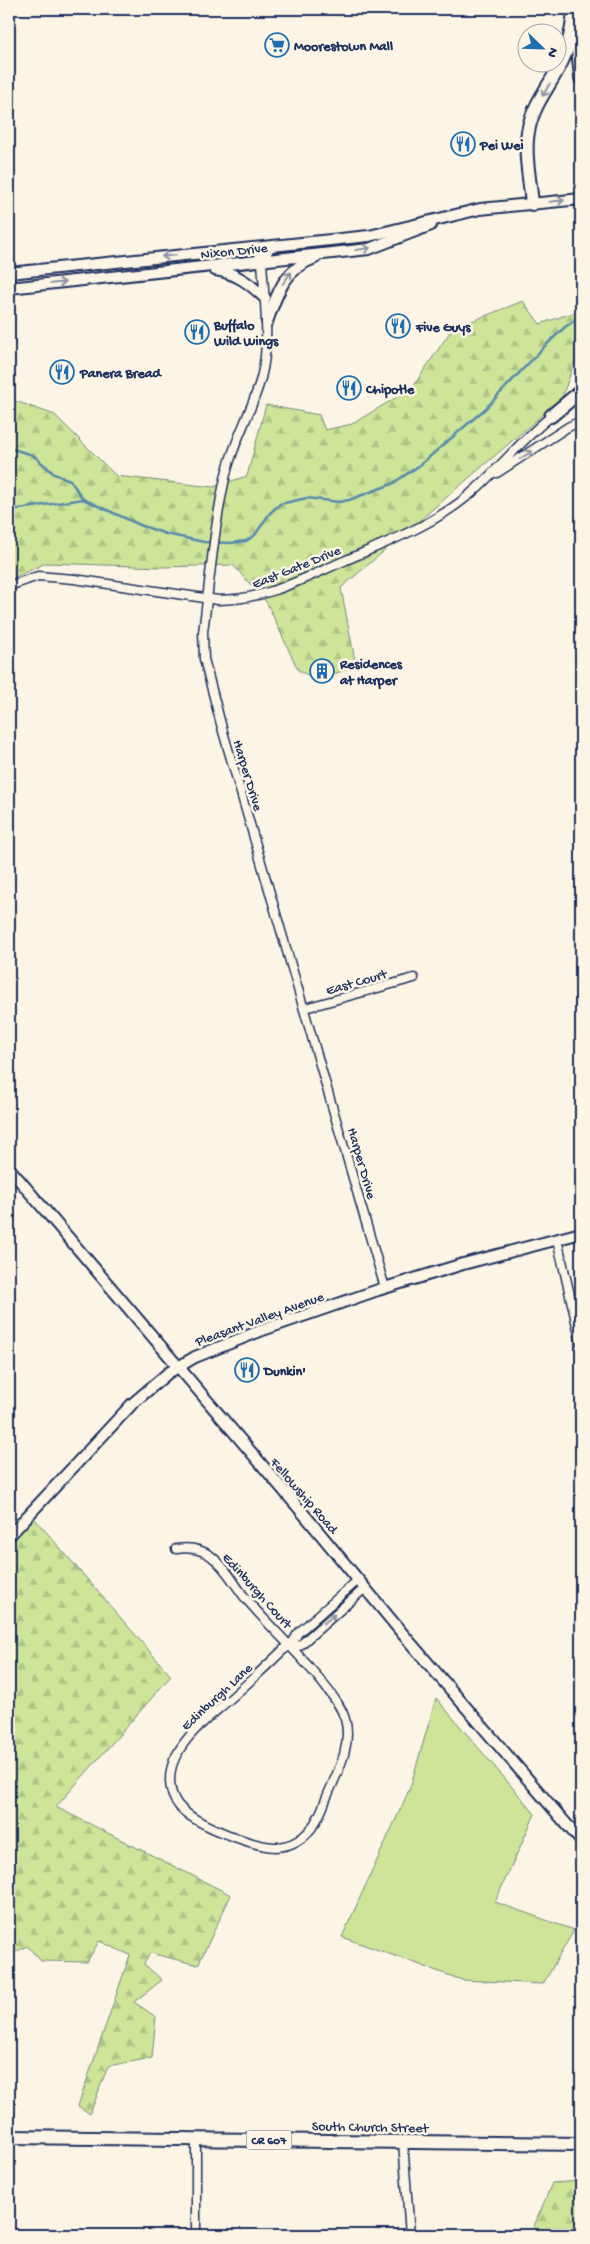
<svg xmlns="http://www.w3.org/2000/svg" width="590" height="2244" font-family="'Gochi Hand',sans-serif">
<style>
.green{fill:#cde499;stroke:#748a7c}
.forest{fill:url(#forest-firs);stroke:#748a7c}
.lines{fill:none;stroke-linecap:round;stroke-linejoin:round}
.stream{stroke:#588aad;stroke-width:2.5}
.minor-casing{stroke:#1b2f5e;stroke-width:11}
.tertiary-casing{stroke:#1b2f5e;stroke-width:14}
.primary-casing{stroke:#1b2f5e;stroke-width:16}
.trunk-casing{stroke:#1b2f5e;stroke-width:16}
.minor{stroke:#fcf5e5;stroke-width:8}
.tertiary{stroke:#fcf5e5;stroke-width:10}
.primary{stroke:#fcf5e5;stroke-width:12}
.trunk{stroke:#fcf5e5;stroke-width:12}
.oneway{stroke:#8c92a2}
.labels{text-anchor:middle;stroke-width:5;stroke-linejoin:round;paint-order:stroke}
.shield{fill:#fcf5e5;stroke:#5e6a86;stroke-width:1}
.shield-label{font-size:12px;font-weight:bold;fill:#1b2f5e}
.poi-label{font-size:14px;font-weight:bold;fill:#1b2f5e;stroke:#fcf5e5;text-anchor:start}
.street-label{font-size:14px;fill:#1b2f5e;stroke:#fcf5e5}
</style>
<defs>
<pattern id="forest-firs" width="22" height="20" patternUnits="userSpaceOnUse" patternTransform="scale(1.25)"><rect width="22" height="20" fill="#cde499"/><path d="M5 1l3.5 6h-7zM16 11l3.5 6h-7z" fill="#afc486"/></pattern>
</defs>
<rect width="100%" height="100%" fill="#fcf5e5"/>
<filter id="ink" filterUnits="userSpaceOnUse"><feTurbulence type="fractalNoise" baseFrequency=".02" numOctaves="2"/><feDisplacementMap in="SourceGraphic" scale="10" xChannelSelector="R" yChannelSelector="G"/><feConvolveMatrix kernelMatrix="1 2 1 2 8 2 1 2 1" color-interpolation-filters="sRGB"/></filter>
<g filter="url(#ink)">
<polygon class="green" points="436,1698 535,1814 495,1902 574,1930 543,1984 462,1980 342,1937 410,1788"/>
<g class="forest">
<polygon points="523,301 540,324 581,310 581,343 562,398 341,588 356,666 317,680 298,670 267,603 233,565 162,567 46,563 9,580 9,401 12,400 55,415 116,476 213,487 247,476 266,405 319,415 325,430 352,424 412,388 452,329"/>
<polygon points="29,1512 171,1676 56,1807 231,1895 198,1965 150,1953 144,1964 162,1980 134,2002 156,2017 152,2058 108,2066 90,2114 78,2106 130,1955 99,1941 87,1962 41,1961 27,1946 9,1955 9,1534"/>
<polygon points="581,2181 581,2235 535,2235 533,2229 552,2183"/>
</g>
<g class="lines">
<g class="stream">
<polyline points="9,448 33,455 54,474 70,480 83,499"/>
<polyline points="9,508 19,509 83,499 140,525 166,534 204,542 231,543 246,541 255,535 270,513 280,504 307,498 339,502 349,500 392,484 420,465 485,409 546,345 565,327 581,316"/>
</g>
<g class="minor-casing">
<g id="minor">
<polyline points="257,249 262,261 270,248"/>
<path d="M262 261C264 300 271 340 261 378 252 411 234 441 226 474 214 526 210 580 203 632L204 659 222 728 385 1288"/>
<polyline points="497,473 568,427 581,421"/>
<path d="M9 586 38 576 74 579 218 600C265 600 302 579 344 561 387 542 431 526 468 496 498 471 522 438 553 415"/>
<polyline points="305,1008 414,978"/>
<polyline points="557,1239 581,1343"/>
<path d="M176 1549C189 1547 200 1548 211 1556 227 1568 235 1586 247 1600 271 1628 298 1652 321 1681 330 1693 341 1705 345 1719 353 1746 336 1775 326 1799 320 1815 313 1832 297 1841 290 1845 282 1847 275 1847 252 1846 193 1824 179 1806 167 1792 168 1771 176 1756 188 1732 211 1716 230 1699 248 1683 266 1667 283 1650L291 1645 298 1633 315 1618 358 1580"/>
<polyline points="291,1645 299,1646 365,1588"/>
<polyline points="196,2139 196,2235"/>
<polyline points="403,2142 410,2235"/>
</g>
</g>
<g class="tertiary-casing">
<g id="tertiary">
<path d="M215 270C237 273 250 284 265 298"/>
<polyline points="9,273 369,236 480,209 581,199"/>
<polyline points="9,288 369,249 431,225"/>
<path d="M267 322C277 294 284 269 315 258"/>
<polyline points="9,1168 308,1519 402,1633 581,1841"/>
<polyline points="9,1536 132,1404 168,1373 195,1357 260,1331 378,1290 463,1264 581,1233"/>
</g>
</g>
<g class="primary-casing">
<polyline id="primary" points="9,2137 581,2144"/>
</g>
<g class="trunk-casing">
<g id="trunk">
<polyline points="576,29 581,78"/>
<path d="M532 204C530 179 523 151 529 127 534 104 550 85 560 65 569 48 572 31 574 13"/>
<polyline points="551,416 581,391"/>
</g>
</g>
<use href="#minor" class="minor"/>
<use href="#tertiary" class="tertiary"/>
<use href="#primary" class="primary"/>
<use href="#trunk" class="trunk"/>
</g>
<defs><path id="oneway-shaft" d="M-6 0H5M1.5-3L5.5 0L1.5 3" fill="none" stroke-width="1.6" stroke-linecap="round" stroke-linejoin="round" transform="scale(1.25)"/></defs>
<g class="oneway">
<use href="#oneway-shaft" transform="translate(546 90) rotate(120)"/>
<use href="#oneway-shaft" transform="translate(557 201) rotate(-6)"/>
<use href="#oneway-shaft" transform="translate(363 249) rotate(-8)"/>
<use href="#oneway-shaft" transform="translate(169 256) rotate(175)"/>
<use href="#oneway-shaft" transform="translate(287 278) rotate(-53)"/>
<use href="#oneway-shaft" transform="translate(58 283) rotate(-6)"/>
<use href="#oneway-shaft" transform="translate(526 455) rotate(-32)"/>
<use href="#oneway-shaft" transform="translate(329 1619) rotate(-39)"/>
</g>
</g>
<defs>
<g id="supermarket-ring" transform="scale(1.25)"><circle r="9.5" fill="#fcf5e5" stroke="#1f6fb2" stroke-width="1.5"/><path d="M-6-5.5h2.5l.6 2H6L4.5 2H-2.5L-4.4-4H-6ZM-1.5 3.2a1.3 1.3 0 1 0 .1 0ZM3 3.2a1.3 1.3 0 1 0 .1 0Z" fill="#1f6fb2"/></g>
<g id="restaurant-ring" transform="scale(1.25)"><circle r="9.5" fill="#fcf5e5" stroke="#1f6fb2" stroke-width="1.5"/><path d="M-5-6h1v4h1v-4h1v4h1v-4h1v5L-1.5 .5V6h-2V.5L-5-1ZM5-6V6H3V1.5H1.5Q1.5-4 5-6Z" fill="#1f6fb2"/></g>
<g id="building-ring" transform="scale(1.25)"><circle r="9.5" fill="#fcf5e5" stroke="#1f6fb2" stroke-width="1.5"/><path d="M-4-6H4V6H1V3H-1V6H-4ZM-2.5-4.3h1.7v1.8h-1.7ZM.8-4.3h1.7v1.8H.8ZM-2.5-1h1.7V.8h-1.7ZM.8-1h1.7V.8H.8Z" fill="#1f6fb2"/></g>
</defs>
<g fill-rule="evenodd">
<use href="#supermarket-ring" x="277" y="45"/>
<use href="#restaurant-ring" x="463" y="144"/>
<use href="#restaurant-ring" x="398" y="326"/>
<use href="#restaurant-ring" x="197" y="332"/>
<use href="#restaurant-ring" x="62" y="372"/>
<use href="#restaurant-ring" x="349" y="388"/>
<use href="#building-ring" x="322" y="671"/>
<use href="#restaurant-ring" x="247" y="1370"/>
</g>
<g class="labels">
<rect class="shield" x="246.5" y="2130.5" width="45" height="19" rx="4"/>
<g class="shield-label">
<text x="269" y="2144">CR 607</text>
</g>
<g class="poi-label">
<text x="294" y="50">Moorestown Mall</text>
<text x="480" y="149">Pei Wei</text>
<text x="214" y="329">Buffalo<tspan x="214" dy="16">Wild Wings</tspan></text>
<text x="416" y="331">Five Guys</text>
<text x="80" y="377">Panera Bread</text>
<text x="366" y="393">Chipotle</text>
<text x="340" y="668">Residences<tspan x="340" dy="16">at Harper</tspan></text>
<text x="264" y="1375">Dunkin'</text>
</g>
<g class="street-label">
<text transform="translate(234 250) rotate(-6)" y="5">Nixon Drive</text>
<text transform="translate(296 566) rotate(-22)" y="5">East Gate Drive</text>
<text transform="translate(249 775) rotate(73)" y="5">Harper Drive</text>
<text transform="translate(356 981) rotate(-16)" y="5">East Court</text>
<text transform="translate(363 1163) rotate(74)" y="5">Harper Drive</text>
<text transform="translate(259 1318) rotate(-20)" y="5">Pleasant Valley Avenue</text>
<text transform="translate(305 1495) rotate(49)" y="5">Fellowship Road</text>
<text transform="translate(258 1590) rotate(48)" y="5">Edinburgh Court</text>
<text transform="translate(216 1696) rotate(-43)" y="5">Edinburgh Lane</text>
<text transform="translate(370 2126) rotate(1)" y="5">South Church Street</text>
</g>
</g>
<rect width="590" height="2244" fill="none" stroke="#fcf5e5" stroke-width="30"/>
<rect x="15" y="15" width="560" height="2214" fill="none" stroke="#1b2f5e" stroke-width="2" filter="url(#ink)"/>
<g transform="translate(542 48) rotate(113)"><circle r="24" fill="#fcf5e5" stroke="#a2a6af"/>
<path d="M0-4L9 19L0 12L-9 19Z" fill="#1f6fb2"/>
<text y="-8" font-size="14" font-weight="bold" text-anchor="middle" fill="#1b2f5e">N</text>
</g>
</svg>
